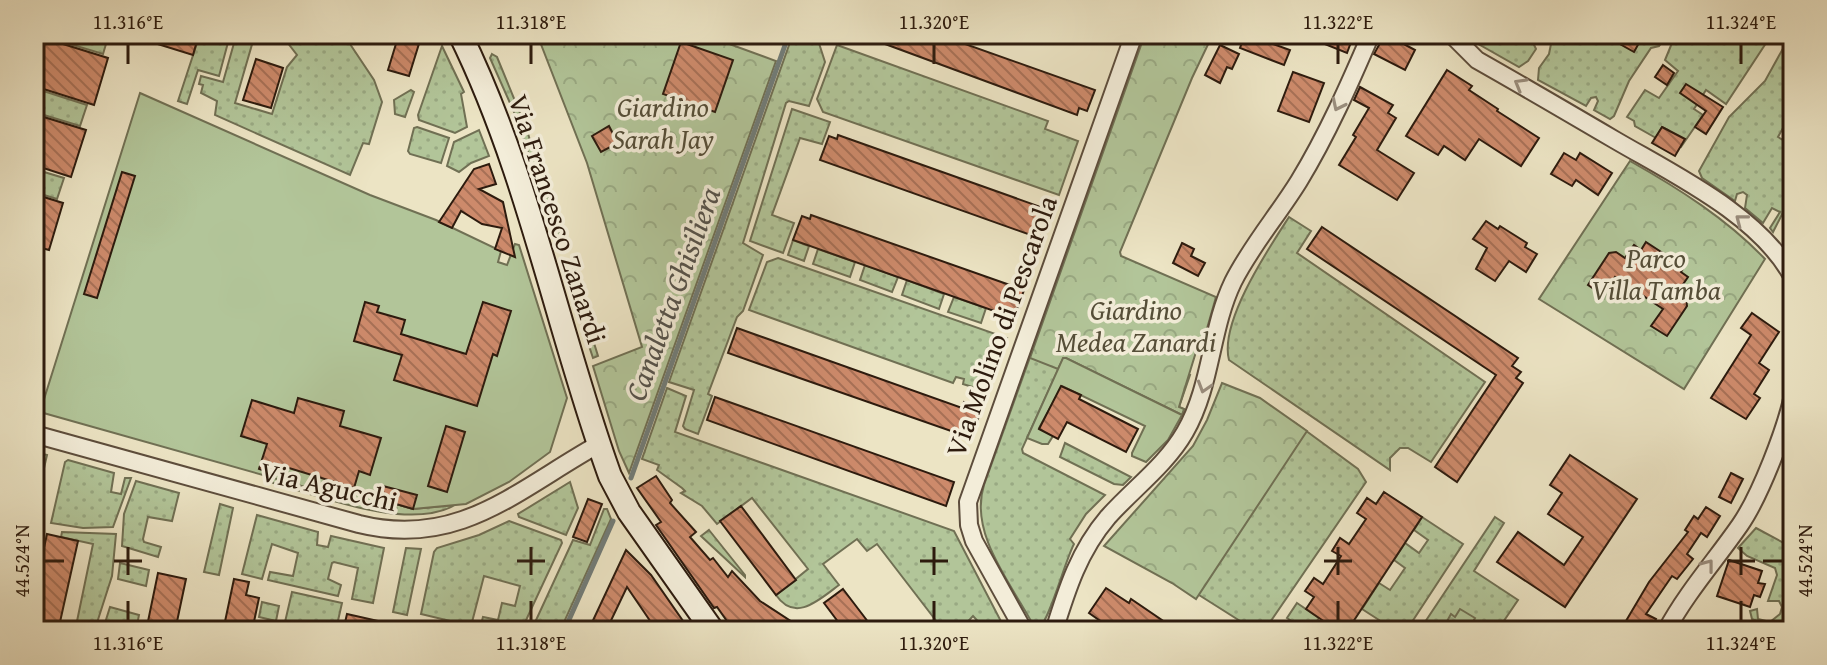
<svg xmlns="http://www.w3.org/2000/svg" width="1827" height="665" font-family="'Gentium Book Plus',serif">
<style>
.grass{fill:url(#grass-dots);stroke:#707054;stroke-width:2}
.park{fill:url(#park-crowns);stroke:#707054;stroke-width:2}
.garden{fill:#b2c599;stroke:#707054;stroke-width:2}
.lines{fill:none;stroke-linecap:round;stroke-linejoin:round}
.stream{stroke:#717c78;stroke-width:5}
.building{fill:url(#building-back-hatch);stroke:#2d1b0e;stroke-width:2}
.street-casing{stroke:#5d4d3c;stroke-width:20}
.secondary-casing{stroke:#2d1b0e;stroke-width:26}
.street{stroke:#f3edd9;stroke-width:16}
.secondary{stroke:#f3edd9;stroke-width:22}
.oneway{stroke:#9a8e7e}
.ticks{fill:none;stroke:#2d1b0e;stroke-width:3}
.labels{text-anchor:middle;stroke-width:7;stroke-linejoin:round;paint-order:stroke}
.park-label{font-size:28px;font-style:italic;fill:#554e38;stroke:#f3edd9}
.street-label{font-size:28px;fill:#2d1b0e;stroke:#f3edd9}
.water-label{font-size:30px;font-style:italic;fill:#55534c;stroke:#f3edd9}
.neatline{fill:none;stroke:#2d1b0e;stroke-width:3}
.ticks-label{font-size:20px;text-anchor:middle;fill:#2d1b0e}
</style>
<defs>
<pattern id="grass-dots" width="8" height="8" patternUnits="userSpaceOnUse" patternTransform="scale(2)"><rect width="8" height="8" fill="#b2c599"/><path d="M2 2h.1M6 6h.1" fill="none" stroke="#99a983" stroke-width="1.8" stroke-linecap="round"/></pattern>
<pattern id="park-crowns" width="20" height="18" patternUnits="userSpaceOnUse" patternTransform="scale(2)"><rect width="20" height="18" fill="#b2c599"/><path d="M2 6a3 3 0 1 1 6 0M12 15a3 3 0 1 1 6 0" fill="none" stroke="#99a983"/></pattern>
<pattern id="building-back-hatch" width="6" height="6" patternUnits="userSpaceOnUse" patternTransform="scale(2)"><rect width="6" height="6" fill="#cd8a6b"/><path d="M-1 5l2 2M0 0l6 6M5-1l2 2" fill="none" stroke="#a77056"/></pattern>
</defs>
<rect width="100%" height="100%" fill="#ece4c4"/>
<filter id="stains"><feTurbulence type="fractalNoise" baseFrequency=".0025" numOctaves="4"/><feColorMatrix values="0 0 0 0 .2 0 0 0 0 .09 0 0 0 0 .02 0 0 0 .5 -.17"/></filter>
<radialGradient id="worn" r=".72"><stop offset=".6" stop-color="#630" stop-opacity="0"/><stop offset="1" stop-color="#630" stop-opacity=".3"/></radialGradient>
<g class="grass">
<polygon points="54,34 83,34 93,37 95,34 109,34 103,54 53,39"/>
<polygon points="200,34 230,35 219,76 198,70 187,104 178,101"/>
<polygon points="243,34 255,34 235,103 272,114 287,67 297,55 284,38 285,34 328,34 348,41 374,80 382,102 369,144 363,143 350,175 215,115 217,101 201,93 203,85 199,84 201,76 223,82 236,36 241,38"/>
<polygon points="793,34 816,34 825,62 809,106 789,101 786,103 743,243 763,255 743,311 737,317 708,394 712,396 698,434 685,429 683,426 694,390 669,382"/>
<polygon points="1466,34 1529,34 1536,49 1528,61 1519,67 1473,41"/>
<polygon points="1553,34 1772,34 1726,104 1706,90 1694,109 1703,115 1681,147 1665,137 1668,130 1662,127 1656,138 1635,126 1634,121 1627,117 1645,90 1659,98 1678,71 1665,60 1672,43 1671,35 1667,35 1659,46 1651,48 1629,81 1614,116 1610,119 1594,110 1598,101 1596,97 1591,98 1586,106 1538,80 1539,68 1549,54"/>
<polygon points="1791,34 1793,34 1793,121 1788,119 1778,137 1793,146 1793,193 1773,232 1770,228 1780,212 1772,208 1763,223 1745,208 1747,195 1743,192 1737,194 1735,201 1702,178 1699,171 1729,117 1765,81"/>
<polygon points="837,45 1048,121 1045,129 1078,141 1059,195 823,112 817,99"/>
<polygon points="442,46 464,92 461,94 467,127 455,133 419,120 418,115"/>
<polygon points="492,54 497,57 527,130 539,172 535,172 514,112 490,58"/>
<polygon points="34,88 87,105 80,126 34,112"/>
<polygon points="411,90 414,92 405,117 395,114 394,100"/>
<polygon points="792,109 830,122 822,144 800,138 772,215 794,223 783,253 750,241"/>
<polygon points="417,127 449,138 441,163 410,154 408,151 414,128"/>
<polygon points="479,130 489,156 471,163 459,172 447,166 454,142"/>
<polygon points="34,169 64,178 57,199 34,192"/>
<polygon points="542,177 561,237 557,245 537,179"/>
<path d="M1289 217 1311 231 1297 253 1485 382 1431 462 1408 448H1400L1390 458V470L1229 360C1219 322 1269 248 1289 217Z"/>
<polygon points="793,240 809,246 804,261 788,255"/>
<polygon points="818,249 855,262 850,277 813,264"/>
<polygon points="778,258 1007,338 988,392 963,384 964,379 956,377 953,383 749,310 767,262"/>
<polygon points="581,262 582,268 572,272 598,356 593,358 563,267"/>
<polygon points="865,265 898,277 892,292 860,280"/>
<polygon points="907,280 944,294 939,309 902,295"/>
<polygon points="954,297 986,308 981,323 948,312"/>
<path d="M1038 335 1190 375 1179 407 1184 409 1182 415 1066 358 1063 359 1022 449 1023 453 1105 495 1086 514 1070 539 1074 544C1065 561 1050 618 1041 625L1031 621C1009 581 969 532 984 485Z"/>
<path d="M667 388 686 396 675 432 954 531 1006 631H987L973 616 959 631H944L877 544 867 551 857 539 823 564 839 585C819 600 795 623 776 595L808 569 752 498 717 524 702 506 681 493 685 491 682 488 657 470 659 465 642 459Z"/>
<polygon points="1294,422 1358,469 1366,482 1264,631 1256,631 1199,595 1185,583"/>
<polygon points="1065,443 1131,477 1123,485 1114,484 1060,457"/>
<polygon points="34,452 47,455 34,512"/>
<polygon points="68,460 114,473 111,492 121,494 125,478 131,478 113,527 83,528 51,523 65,462"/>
<path d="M268 476 376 507 379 499 413 509 455 505C408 532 317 495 267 481Z"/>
<polygon points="136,481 179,493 172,521 148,517 143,539 144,542 161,547 158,557 122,546 124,514"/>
<polygon points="570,482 578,508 566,535 519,517 518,514"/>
<polygon points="220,504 233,508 219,575 204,572"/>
<polygon points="604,509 607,509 611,519 560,631 531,631 573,540 590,545"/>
<polygon points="257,515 318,532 317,545 328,547 331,536 384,548 373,603 352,599 358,568 334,562 332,563 328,579 341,585 338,596 268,580 270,572 293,576 298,553 272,544 262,579 242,574"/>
<polygon points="1422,517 1463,544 1406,631 1372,631 1379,620 1362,609 1379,583 1390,590 1405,568 1394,560 1405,543 1419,553 1428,540 1414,530"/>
<polygon points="1495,517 1504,523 1474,571 1518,600 1497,631 1419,631"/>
<polygon points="509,521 561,540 562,543 521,631 492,631 480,628 483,617 498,620 502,603 515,606 520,586 484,576 471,626 421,614 434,552 437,548 479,535"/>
<polygon points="1756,528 1793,548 1793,631 1784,631 1752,619 1750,611 1757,609 1758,619 1770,622 1780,614 1782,607 1779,601 1768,601 1777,575 1775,568 1747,556 1738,548"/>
<polygon points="709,530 745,575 745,577 701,536"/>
<polygon points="62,532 116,534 112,576 95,629 76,626 93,544 61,537"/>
<polygon points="406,548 421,549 407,615 393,612"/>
<polygon points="120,563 149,570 146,586 118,579"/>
<polygon points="292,592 342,603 337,625 331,624 329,631 291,631 292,624 285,622"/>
<polygon points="262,602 279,606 276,621 259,617"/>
<polygon points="1297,603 1319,618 1312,628 1308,626 1305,630 1287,618"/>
<polygon points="110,607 139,615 136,630 105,623"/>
</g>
<g class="park">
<polygon points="537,34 702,34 776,61 629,473 619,451 593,366 642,347 587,163"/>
<polygon points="1145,34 1213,34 1192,78 1120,252 1121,256 1216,297 1204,339 1200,339 1179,407 1184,409 1182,415 1066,358 1063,359 1058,369 1030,358"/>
<path d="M1630 161C1678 188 1727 219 1765 259L1684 389 1539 299Z"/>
<polygon points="1222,383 1260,398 1307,431 1196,599 1172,583 1104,546 1193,446 1207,420"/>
<polygon points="1460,609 1475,618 1468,631 1448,631 1450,625 1446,623 1451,614 1455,617"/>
</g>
<g class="garden">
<polygon points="140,93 370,195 436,220 501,251 498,262 507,265 515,244 519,245 567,398 550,452 509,482 466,504 413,509 380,499 376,507 40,412"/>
<polygon points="1063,358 1066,358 1182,415 1168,440 1146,462 1132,456 1132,453 1145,426 1062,386 1039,428 1053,436 1048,444 1042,444 1027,438"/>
</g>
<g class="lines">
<g class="stream">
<polyline points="631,478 789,34"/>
<polyline points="564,631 613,521"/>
</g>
</g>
<g class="building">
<polygon points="135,34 193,34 191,39 197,41 193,55 135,37"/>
<polygon points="399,34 422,34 409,76 388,70"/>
<polygon points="858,34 937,34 1095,90 1087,111 1079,108 1077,115"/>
<polygon points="1245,34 1290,50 1284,65 1240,48"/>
<polygon points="1300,34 1354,34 1347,53"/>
<polygon points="1385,34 1415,50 1405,70 1374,54"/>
<polygon points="1602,34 1644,34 1634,52"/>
<polygon points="34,35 108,58 94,105 34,86"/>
<polygon points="681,42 733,60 715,112 663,94"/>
<polygon points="1220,45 1239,54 1232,69 1227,67 1220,83 1205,75"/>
<polygon points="256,59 283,68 271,108 243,100"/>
<polygon points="1663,65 1674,73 1667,85 1655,77"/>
<polygon points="1447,70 1472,86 1469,90 1498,109 1497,111 1539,138 1521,166 1479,139 1465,160 1444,146 1438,155 1406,136"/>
<polygon points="1293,72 1324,83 1309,122 1278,111"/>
<polygon points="1686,84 1723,107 1706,134 1695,127 1706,111 1680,93"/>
<polygon points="1360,87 1393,105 1388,113 1396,118 1377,150 1414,173 1397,200 1339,165 1356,137 1353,135 1369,108 1354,100"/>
<polygon points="34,114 86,130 71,177 34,165"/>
<polygon points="609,126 618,143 601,152 592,136"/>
<polygon points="1662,127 1685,139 1675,156 1652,143"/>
<polygon points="838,135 1052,211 1042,239 820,160 829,136 837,139"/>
<polygon points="1564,153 1576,160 1580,153 1612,173 1598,195 1576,180 1572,186 1551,174"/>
<polygon points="489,164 496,184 479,189 503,202 515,257 495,249 502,228 482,224 461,211 452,228 439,222 474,169"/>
<polygon points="122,172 135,176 97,298 84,294"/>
<polygon points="34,194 63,203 49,250 34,246"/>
<polygon points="811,215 1024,290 1014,318 793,240 802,216 810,219"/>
<polygon points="1486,221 1498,229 1500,226 1527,243 1525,247 1537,254 1526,272 1509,261 1495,281 1476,269 1487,248 1473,239"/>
<polygon points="1322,227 1518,358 1512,366 1521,372 1516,378 1523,383 1457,482 1435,467 1496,375 1307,249"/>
<polygon points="1646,242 1684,267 1681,272 1688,277 1677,293 1686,298 1687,306 1667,336 1651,326 1663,309 1615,277 1603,295 1588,285 1609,253 1616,252 1625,258 1634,245 1641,250"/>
<polygon points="1182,243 1194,249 1191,256 1205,263 1198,276 1173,263"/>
<polygon points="365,302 379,306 377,312 405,320 401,334 466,354 483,302 511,311 497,356 493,354 477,406 394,380 402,355 354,341"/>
<polygon points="1752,313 1779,332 1759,363 1769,370 1754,394 1760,398 1746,419 1711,398 1751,335 1741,328"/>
<polygon points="737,328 962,408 964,402 982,408 971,438 728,353"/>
<polygon points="1061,386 1081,395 1079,399 1138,429 1126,452 1067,422 1058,439 1039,429"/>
<polygon points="715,397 954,482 946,506 707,420"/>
<polygon points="298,398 344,411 340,426 381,438 370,475 359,471 354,488 276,464 273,474 259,469 267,444 241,436 252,400 294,413"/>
<polygon points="446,426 465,432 447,492 428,486"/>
<polygon points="1570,455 1637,499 1565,607 1497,562 1518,532 1564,565 1583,537 1548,514 1562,493 1550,485"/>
<polygon points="1731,473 1743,479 1731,503 1719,497"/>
<polygon points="656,476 672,500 670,503 696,532 690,537 710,560 713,558 728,577 732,571 760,601 806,631 734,631 717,607 714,608 656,525 661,522 637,488"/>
<polygon points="383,486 417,495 413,509 379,499"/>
<polygon points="1384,492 1422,517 1347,631 1338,631 1306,609 1314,597 1305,591 1314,578 1323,584 1341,556 1332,551 1340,538 1349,544 1366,519 1357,513 1367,498 1376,504"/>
<polygon points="588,499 602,504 587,542 573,537"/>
<polygon points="741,506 796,580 776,595 720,521"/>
<polygon points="1706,507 1720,516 1707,537 1701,533 1687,554 1693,559 1677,579 1672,576 1646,614 1656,619 1650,631 1620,631 1649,582 1688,532 1685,530 1694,516 1698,519"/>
<polygon points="47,534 78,541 60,622 68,631 34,631 34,594"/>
<polygon points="626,550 651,575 690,631 657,631 627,587 606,631 588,631"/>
<polygon points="1729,560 1762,571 1758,583 1765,584 1760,597 1754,595 1750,607 1717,596"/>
<polygon points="158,573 186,579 175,631 146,631"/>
<polygon points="234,579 249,582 246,595 259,598 252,631 223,631"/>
<polygon points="1106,588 1129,603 1131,599 1178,631 1121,631 1111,624 1109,627 1089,613"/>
<polygon points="843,589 875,631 845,631 824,603"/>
<polygon points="347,614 396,625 396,631 343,631"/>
</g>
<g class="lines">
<g class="street-casing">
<g id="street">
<path d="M1451 34 1477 60C1523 86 1569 113 1615 140 1673 174 1761 216 1793 278"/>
<path d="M34 434 359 524C459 549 518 489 599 444"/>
<polyline points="1024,631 974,541 969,525 968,502 1134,34"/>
<path d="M1054 631C1067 589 1079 551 1108 517 1133 489 1166 465 1185 432 1212 385 1210 330 1233 282 1251 246 1278 215 1299 181 1327 135 1350 83 1371 34"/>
<path d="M1666 631C1687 592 1715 561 1740 525 1760 496 1786 429 1793 395"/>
</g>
</g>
<g class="secondary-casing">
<path id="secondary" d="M460 34C529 174 557 330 610 476L629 512 713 631"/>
</g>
<use href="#street" class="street"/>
<use href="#secondary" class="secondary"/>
</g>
<defs><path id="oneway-chevron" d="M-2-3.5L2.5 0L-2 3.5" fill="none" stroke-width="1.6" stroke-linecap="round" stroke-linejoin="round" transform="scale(2)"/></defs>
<g class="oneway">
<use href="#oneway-chevron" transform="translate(1520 84) rotate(-150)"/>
<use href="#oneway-chevron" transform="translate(1338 105) rotate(116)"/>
<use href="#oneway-chevron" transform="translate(1741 220) rotate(-142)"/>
<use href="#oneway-chevron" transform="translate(1204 387) rotate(107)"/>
<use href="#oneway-chevron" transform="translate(1708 565) rotate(-52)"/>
</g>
<path class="ticks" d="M128 44V64M531 44V64M934 44V64M1338 44V64M1741 44V64M128 547V575M531 547V575M934 547V575M1338 547V575M1741 547V575M44 561H64M114 561H142M517 561H545M920 561H948M1324 561H1352M1727 561H1755M1763 561H1783M128 601V621M531 601V621M934 601V621M1338 601V621M1741 601V621"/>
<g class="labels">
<g class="park-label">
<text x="663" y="117">Giardino<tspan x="663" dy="32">Sarah Jay</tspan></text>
<text x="1656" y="268">Parco<tspan x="1656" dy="32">Villa Tamba</tspan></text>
<text x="1136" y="320">Giardino<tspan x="1136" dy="32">Medea Zanardi</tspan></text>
</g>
<g class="street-label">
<text transform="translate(558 219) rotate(72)" y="10">Via Francesco Zanardi</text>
<text transform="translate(1001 326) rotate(-70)" y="10">Via Molino di Pescarola</text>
<text transform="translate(329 486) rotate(13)" y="10">Via Agucchi</text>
</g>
<g class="water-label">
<text transform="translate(673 294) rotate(-70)" y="10">Canaletta Ghisiliera</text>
</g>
</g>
<rect width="1827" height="665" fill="none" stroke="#ece4c4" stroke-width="88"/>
<rect x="44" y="44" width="1739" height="577" class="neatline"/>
<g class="ticks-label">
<text x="128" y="29">11.316°E</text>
<text x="531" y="29">11.318°E</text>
<text x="934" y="29">11.320°E</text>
<text x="1338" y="29">11.322°E</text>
<text x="1741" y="29">11.324°E</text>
<text transform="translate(22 561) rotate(-90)" y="7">44.524°N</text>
<text transform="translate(1805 561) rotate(-90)" y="7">44.524°N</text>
<text x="128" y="650">11.316°E</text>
<text x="531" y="650">11.318°E</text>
<text x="934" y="650">11.320°E</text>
<text x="1338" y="650">11.322°E</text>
<text x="1741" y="650">11.324°E</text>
</g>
<rect width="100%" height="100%" filter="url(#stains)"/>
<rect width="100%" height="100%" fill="url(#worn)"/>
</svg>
